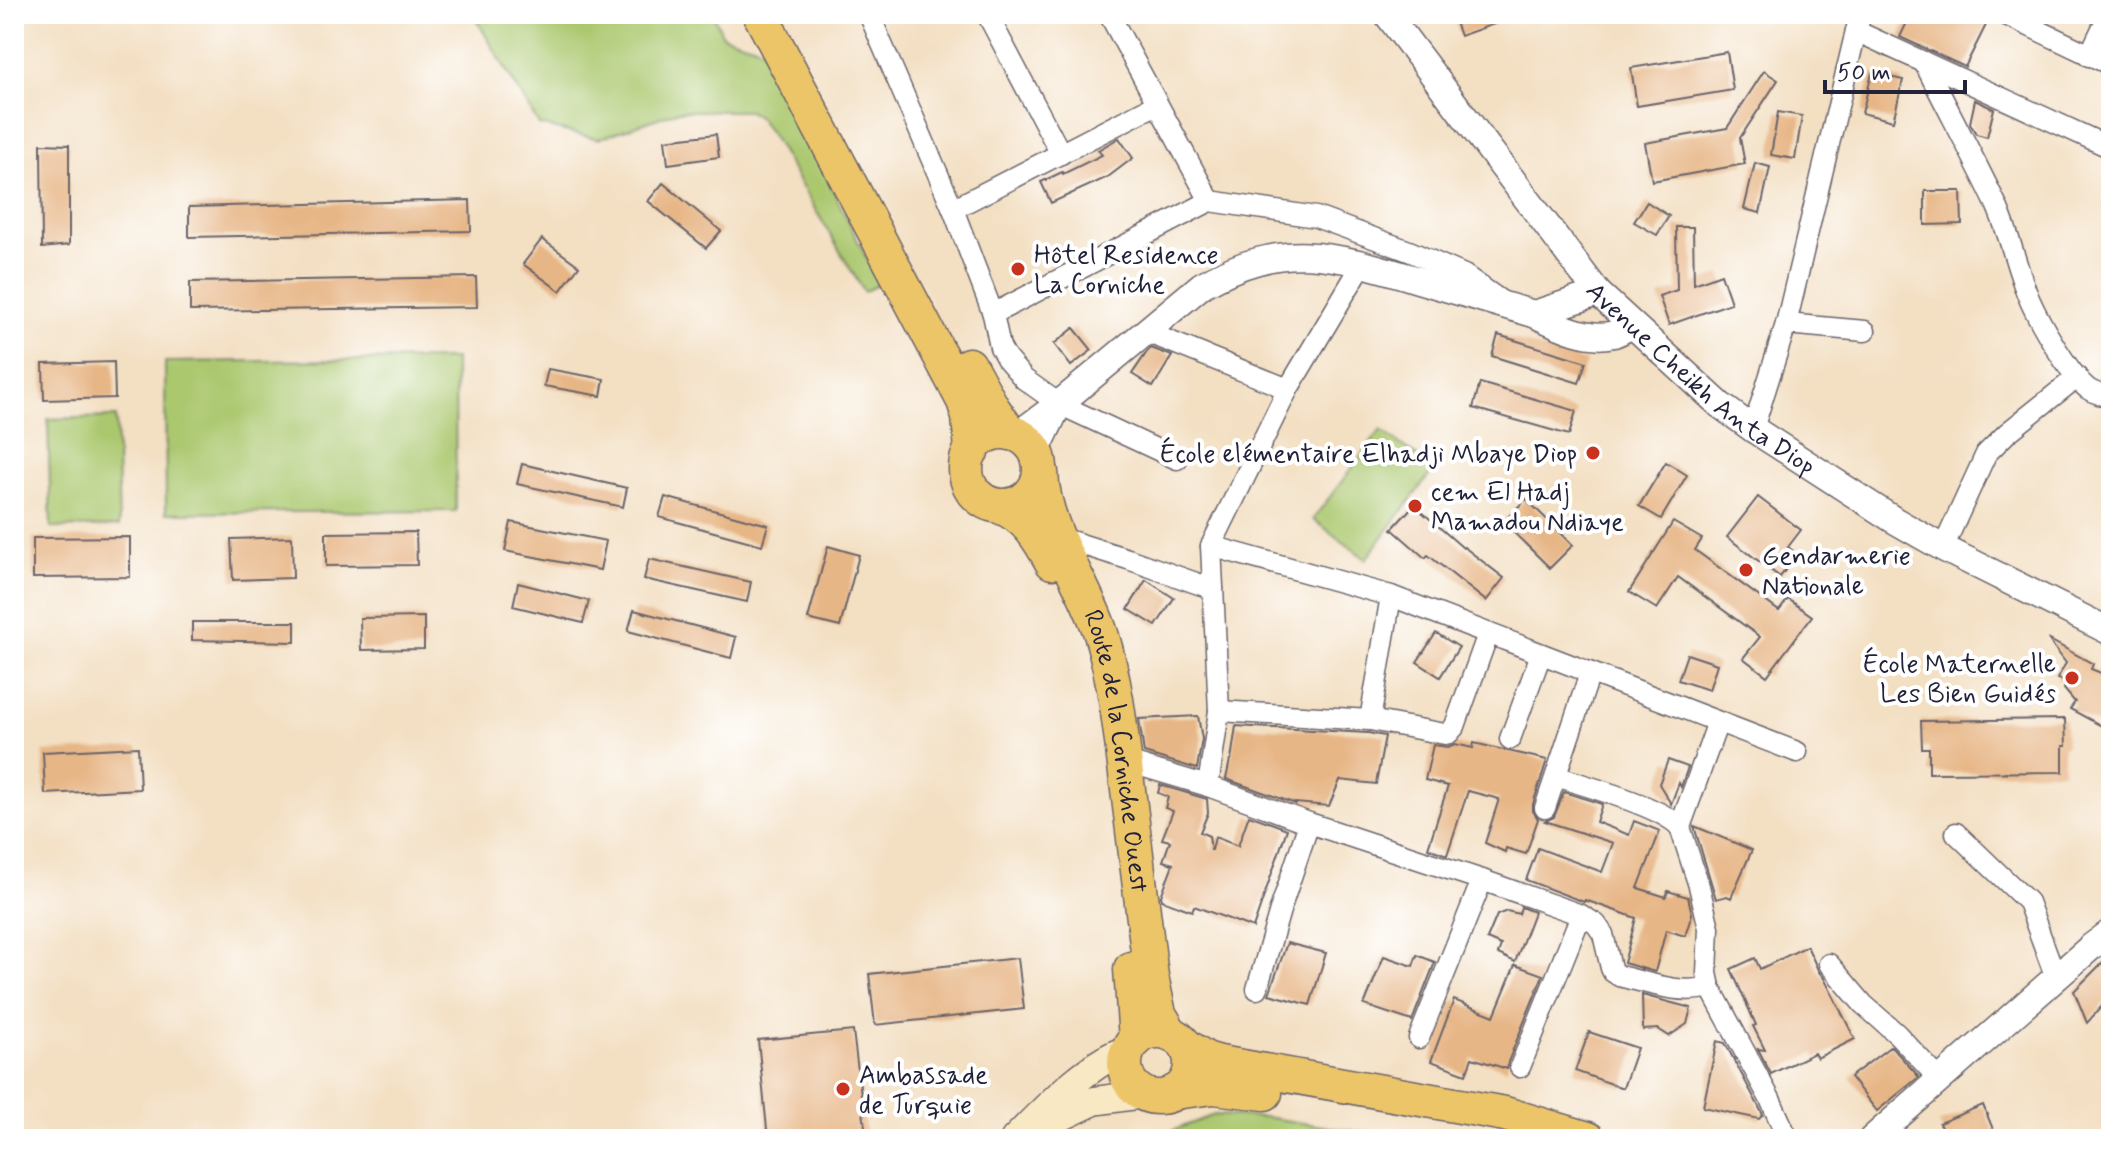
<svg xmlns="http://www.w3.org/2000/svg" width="2125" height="1153" font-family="Mynerve,sans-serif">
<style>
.green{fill:#abc86e;stroke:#667554;stroke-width:2}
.building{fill:#e7b686}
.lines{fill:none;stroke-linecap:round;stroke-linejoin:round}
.minor-casing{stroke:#6b646a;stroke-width:23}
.tertiary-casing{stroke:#6b646a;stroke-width:29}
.secondary-casing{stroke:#6b646a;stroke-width:31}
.trunk-casing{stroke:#6b646a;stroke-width:37}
.minor{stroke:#fff;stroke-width:20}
.tertiary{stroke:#fff;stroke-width:26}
.secondary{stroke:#f8e8c3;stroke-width:28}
.trunk{stroke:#edc569;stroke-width:34}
.poi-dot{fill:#c8321e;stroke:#fff;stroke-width:3}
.labels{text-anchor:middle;stroke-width:8;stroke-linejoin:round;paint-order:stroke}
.poi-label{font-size:26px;fill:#22223b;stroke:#fff;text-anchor:start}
.street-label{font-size:26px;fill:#22223b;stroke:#fff}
</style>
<rect width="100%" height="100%" fill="#fff"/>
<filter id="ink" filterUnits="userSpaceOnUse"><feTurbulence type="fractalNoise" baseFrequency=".0125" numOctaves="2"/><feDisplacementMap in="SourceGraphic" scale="16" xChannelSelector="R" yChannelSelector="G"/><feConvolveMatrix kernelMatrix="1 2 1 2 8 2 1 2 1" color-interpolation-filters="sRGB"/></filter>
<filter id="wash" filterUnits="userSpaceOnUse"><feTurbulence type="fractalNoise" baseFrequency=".006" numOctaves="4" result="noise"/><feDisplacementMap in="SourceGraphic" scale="32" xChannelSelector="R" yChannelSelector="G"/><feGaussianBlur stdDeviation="1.8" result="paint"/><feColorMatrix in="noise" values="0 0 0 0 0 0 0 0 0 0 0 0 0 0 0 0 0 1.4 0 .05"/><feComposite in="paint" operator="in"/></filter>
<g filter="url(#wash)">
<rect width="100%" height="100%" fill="#f3dfc2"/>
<g class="green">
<polygon points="473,14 713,14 723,36 763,48 879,284 864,292 772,136 760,119 749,111 678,111 598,139 539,125"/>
<polygon points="455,359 456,511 166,513 165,362"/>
<polygon points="116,417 119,526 51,528 48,419"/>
<polygon points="1381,430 1434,469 1366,559 1313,519"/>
<polygon points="1214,1115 1265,1117 1404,1139 1139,1139 1166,1133"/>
</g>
<g id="blocks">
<g class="building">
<polygon points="1452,14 1516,14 1517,16 1460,36"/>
<polygon points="1911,14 1991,14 1991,15 1965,67 1900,37"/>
<polygon points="1727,52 1733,90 1637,106 1631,68"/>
<polygon points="1764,71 1778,80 1740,138 1745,164 1652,181 1645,143 1727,128"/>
<polygon points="1872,73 1903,80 1893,121 1862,113"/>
<polygon points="1975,100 1994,109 1987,137 1976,134 1970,123"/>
<polygon points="1778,112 1802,116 1795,159 1771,155"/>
<polygon points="716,134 719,157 668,164 665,140"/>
<polygon points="1119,138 1133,158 1108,177 1051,203 1041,182 1062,172 1063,174 1102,155 1098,150"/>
<polygon points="41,144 69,145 69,245 42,248"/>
<polygon points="1755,163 1770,167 1760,213 1744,209"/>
<polygon points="663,183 721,231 706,248 648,201"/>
<polygon points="1925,191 1961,191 1962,224 1925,225"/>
<polygon points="470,200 471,231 189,237 189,207"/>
<polygon points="1647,202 1669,216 1657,235 1634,222"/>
<polygon points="1676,227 1693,227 1694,284 1721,274 1731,303 1669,325 1659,296 1677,290"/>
<polygon points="542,239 579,266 560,291 523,264"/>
<polygon points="476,277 477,307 190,311 190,282"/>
<polygon points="1074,328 1092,350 1071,366 1054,344"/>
<polygon points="1498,335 1586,362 1579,383 1492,356"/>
<polygon points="1151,348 1172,356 1153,387 1132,374 1147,352"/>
<polygon points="114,362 115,398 44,400 43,364"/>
<polygon points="548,369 604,379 601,396 544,386"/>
<polygon points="1480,383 1576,411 1569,435 1473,408"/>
<polygon points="1666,462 1687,475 1661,519 1639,506"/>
<polygon points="522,464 627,488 623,507 517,484"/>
<polygon points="665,497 768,525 762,545 659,517"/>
<polygon points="1758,497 1801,530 1788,547 1797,554 1780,577 1727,537"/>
<polygon points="1526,499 1573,545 1550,568 1503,522"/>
<polygon points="1414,505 1463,548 1464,547 1504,578 1486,601 1428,555 1425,558 1392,529"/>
<polygon points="511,522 606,541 600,570 505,551"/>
<polygon points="1673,522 1702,539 1695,550 1779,611 1788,599 1812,616 1767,676 1743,658 1760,637 1678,577 1657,609 1629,592"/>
<polygon points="416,532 417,565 326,566 326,533"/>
<polygon points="130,537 130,577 33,578 33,538"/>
<polygon points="292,537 293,578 233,580 231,539"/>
<polygon points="828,546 859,555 840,627 808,619"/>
<polygon points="649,559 751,582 747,602 644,579"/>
<polygon points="1146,580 1174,598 1156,626 1128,609"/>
<polygon points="518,583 589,601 583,623 513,606"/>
<polygon points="634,610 736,637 731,658 628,631"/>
<polygon points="424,617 424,649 361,650 360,618"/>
<polygon points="192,622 295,622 295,642 192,640"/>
<polygon points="1436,633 1459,647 1440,677 1417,662"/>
<polygon points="2048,639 2093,664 2091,669 2106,675 2104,684 2111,687 2111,731 2070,709 2075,702 2064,689 2067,682 2057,679 2066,663"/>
<polygon points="1687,654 1717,664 1709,690 1678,680"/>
<polygon points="1198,716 1202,739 1197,769 1144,753 1139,719"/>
<polygon points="2065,719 2066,746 2063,746 2063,772 1929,773 1929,748 1922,748 1921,721"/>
<polygon points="1236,726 1368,733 1385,736 1376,784 1340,780 1329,806 1296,803 1296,804 1226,779 1230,760 1231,760"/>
<polygon points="1474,743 1547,760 1533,804 1533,811 1538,819 1526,854 1506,848 1505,852 1485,843 1499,799 1468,791 1447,855 1428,848 1448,786 1425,780 1433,745 1448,747 1455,744 1473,748"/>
<polygon points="138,747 140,789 45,794 43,752"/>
<polygon points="1668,760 1688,767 1681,787 1679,783 1671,804 1659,784"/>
<polygon points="1160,785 1207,799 1208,813 1200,832 1209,836 1211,850 1212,850 1215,837 1238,846 1249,815 1287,829 1253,928 1194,906 1192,911 1162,900 1161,896 1173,864 1163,861 1170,841 1162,839 1173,811 1165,808 1168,797 1158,793"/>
<polygon points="1564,792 1602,804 1596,822 1629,835 1634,821 1660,831 1638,888 1666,897 1668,891 1688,897 1692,914 1685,936 1666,930 1655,972 1624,963 1636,918 1585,900 1584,902 1526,880 1538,848 1602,872 1613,843 1545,821 1554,817"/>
<polygon points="1694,826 1752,850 1731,898 1727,896 1716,899"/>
<polygon points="1521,907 1534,912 1515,962 1498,954 1501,945 1487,939 1497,915 1507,911 1519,914"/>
<polygon points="1287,943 1326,953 1310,1005 1269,994"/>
<polygon points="1807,946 1819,972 1824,978 1855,1039 1817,1058 1814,1053 1771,1074 1758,1049 1765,1050 1753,1026 1756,1025 1731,969 1755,958 1760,969"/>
<polygon points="1417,955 1435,962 1412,1021 1364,1005 1384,956 1413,966"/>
<polygon points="1018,958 1024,1009 875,1025 869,974"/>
<polygon points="2102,963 2111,969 2111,996 2087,1023 2074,991"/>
<polygon points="1515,965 1543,975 1508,1062 1507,1069 1472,1058 1466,1074 1431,1061 1454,1000 1494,1016"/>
<polygon points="1642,995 1691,1008 1687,1024 1669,1036 1658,1029 1643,1030"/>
<polygon points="853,1031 866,1135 815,1139 768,1139 758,1040"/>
<polygon points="1589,1032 1637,1048 1623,1088 1575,1071"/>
<polygon points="1717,1041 1725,1043 1758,1105 1763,1115 1759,1119 1703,1107"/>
<polygon points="1891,1046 1919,1077 1877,1111 1850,1077"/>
<polygon points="1983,1105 1997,1139 1946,1139 1939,1123"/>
</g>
</g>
</g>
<g filter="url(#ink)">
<use href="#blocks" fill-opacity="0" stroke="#6b646a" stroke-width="2"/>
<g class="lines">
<g class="minor-casing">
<g id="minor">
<polyline points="869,14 953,209 993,314 1000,347 1006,358 1024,379 1059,404 1177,459"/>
<polyline points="987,14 1061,154"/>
<polyline points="1109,14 1210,201"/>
<polyline points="2004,14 2111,65"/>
<polyline points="1856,31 2111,148"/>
<polyline points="2089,56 2109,14"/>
<path d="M1924 62C1948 110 1973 156 1996 204 2009 233 2015 262 2026 291 2035 315 2068 373 2088 389 2095 394 2103 395 2111 396"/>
<polyline points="953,209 1157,104"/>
<polyline points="993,314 1210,201 1316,217 1409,251 1464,275 1501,301"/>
<polyline points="1786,324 1865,331"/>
<polyline points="1144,331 1288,389"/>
<polyline points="1753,429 1786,324 1856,31 1861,14"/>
<polyline points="1058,537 1128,559 1213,589"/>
<polyline points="1211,546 1391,596 1797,752"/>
<polyline points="1943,548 1986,454 2007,433 2077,377"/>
<polyline points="1219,711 1370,720 1445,734 1449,733 1455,726 1488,634"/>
<polyline points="1370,720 1391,596"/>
<polyline points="1510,739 1541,654"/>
<path d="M1124 761 1208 786 1309 823 1482 880 1581 915 1596 924 1603 934 1611 968 1613 972 1619 976C1649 983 1680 995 1710 987"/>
<path d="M1556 776C1585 786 1661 806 1680 827L1699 886 1709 928 1707 973 1710 987 1770 1099 1788 1139"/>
<polyline points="1208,786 1219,711 1211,546 1288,389 1363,263"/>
<polyline points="1545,808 1590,673"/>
<polyline points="1680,827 1718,722"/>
<polyline points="1956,833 2028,902 2056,978"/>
<polyline points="1829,964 1863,1004 1897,1034 1940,1080"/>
<polyline points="1257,989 1281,907 1309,823"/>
<polyline points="1419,1038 1482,880"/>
<polyline points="1520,1067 1581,915"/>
</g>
</g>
<g class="tertiary-casing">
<g id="tertiary">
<path id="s1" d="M1387 14 1598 293 1720 405 1753 429 1894 520 1943 548 2111 632"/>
<polyline points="1534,314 1598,293"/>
<path d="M1017 435 1059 404 1202 285C1282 239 1332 254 1415 279 1455 291 1494 302 1534 314 1557 325 1587 341 1614 334 1620 332 1626 328 1631 325"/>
<polyline points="1036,452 1057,408"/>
<polyline points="1872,1139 2091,947 2111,932"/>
</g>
</g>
<g class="secondary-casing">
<g id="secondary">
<polyline points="1037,1128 1094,1101 1145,1094"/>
<path d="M1015 1139C1042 1112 1091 1059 1128 1050"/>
</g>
</g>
<g class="trunk-casing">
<g id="trunk">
<polyline points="760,14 964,401 969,417 972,450"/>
<polyline points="969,365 993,409 1010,433"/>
<circle cx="1003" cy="469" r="37"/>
<path id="s2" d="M1041 472C1043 531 1085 582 1102 637 1116 684 1121 734 1127 782 1135 846 1143 911 1151 976L1159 1014 1171 1034"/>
<path d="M999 506C1026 516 1039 538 1052 562"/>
<polyline points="1131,969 1136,1040"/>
<circle cx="1158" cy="1064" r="33"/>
<polyline points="1186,1046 1206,1059 1220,1063 1505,1114 1588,1139"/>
<polyline points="1174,1092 1214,1087 1265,1093"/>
</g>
</g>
<use href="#minor" class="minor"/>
<use href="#tertiary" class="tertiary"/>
<use href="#secondary" class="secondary"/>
<use href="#trunk" class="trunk"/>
</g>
</g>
<g class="poi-dot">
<circle cx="1018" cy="269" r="8"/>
<circle cx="1593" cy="453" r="8"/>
<circle cx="1415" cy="506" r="8"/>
<circle cx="1746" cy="570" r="8"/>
<circle cx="2072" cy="678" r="8"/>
<circle cx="843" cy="1089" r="8"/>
</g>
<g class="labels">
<g class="poi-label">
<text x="1034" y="263">Hôtel Residence<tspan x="1034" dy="30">La Corniche</tspan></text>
<text x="1577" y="462" text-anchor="end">École elémentaire Elhadji Mbaye Diop</text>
<text x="1431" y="500">cem El Hadj<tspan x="1431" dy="30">Mamadou Ndiaye</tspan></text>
<text x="1762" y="564">Gendarmerie<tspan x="1762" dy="30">Nationale</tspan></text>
<text x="2056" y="672" text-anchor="end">École Maternelle<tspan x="2056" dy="30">Les Bien Guidés</tspan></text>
<text x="859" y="1083">Ambassade<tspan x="859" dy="30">de Turquie</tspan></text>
</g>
<g class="street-label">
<text dy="9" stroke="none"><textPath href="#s1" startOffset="484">Avenue Cheikh Anta Diop</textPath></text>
<text dy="9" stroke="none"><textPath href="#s2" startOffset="292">Route de la Corniche Ouest</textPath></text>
</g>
</g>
<rect width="2125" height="1153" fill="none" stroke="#fff" stroke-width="48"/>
<path d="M1825 80v12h140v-12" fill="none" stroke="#22223b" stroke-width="4"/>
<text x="1837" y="80" font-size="24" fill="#22223b" stroke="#ffffff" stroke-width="6" paint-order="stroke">50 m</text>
</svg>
